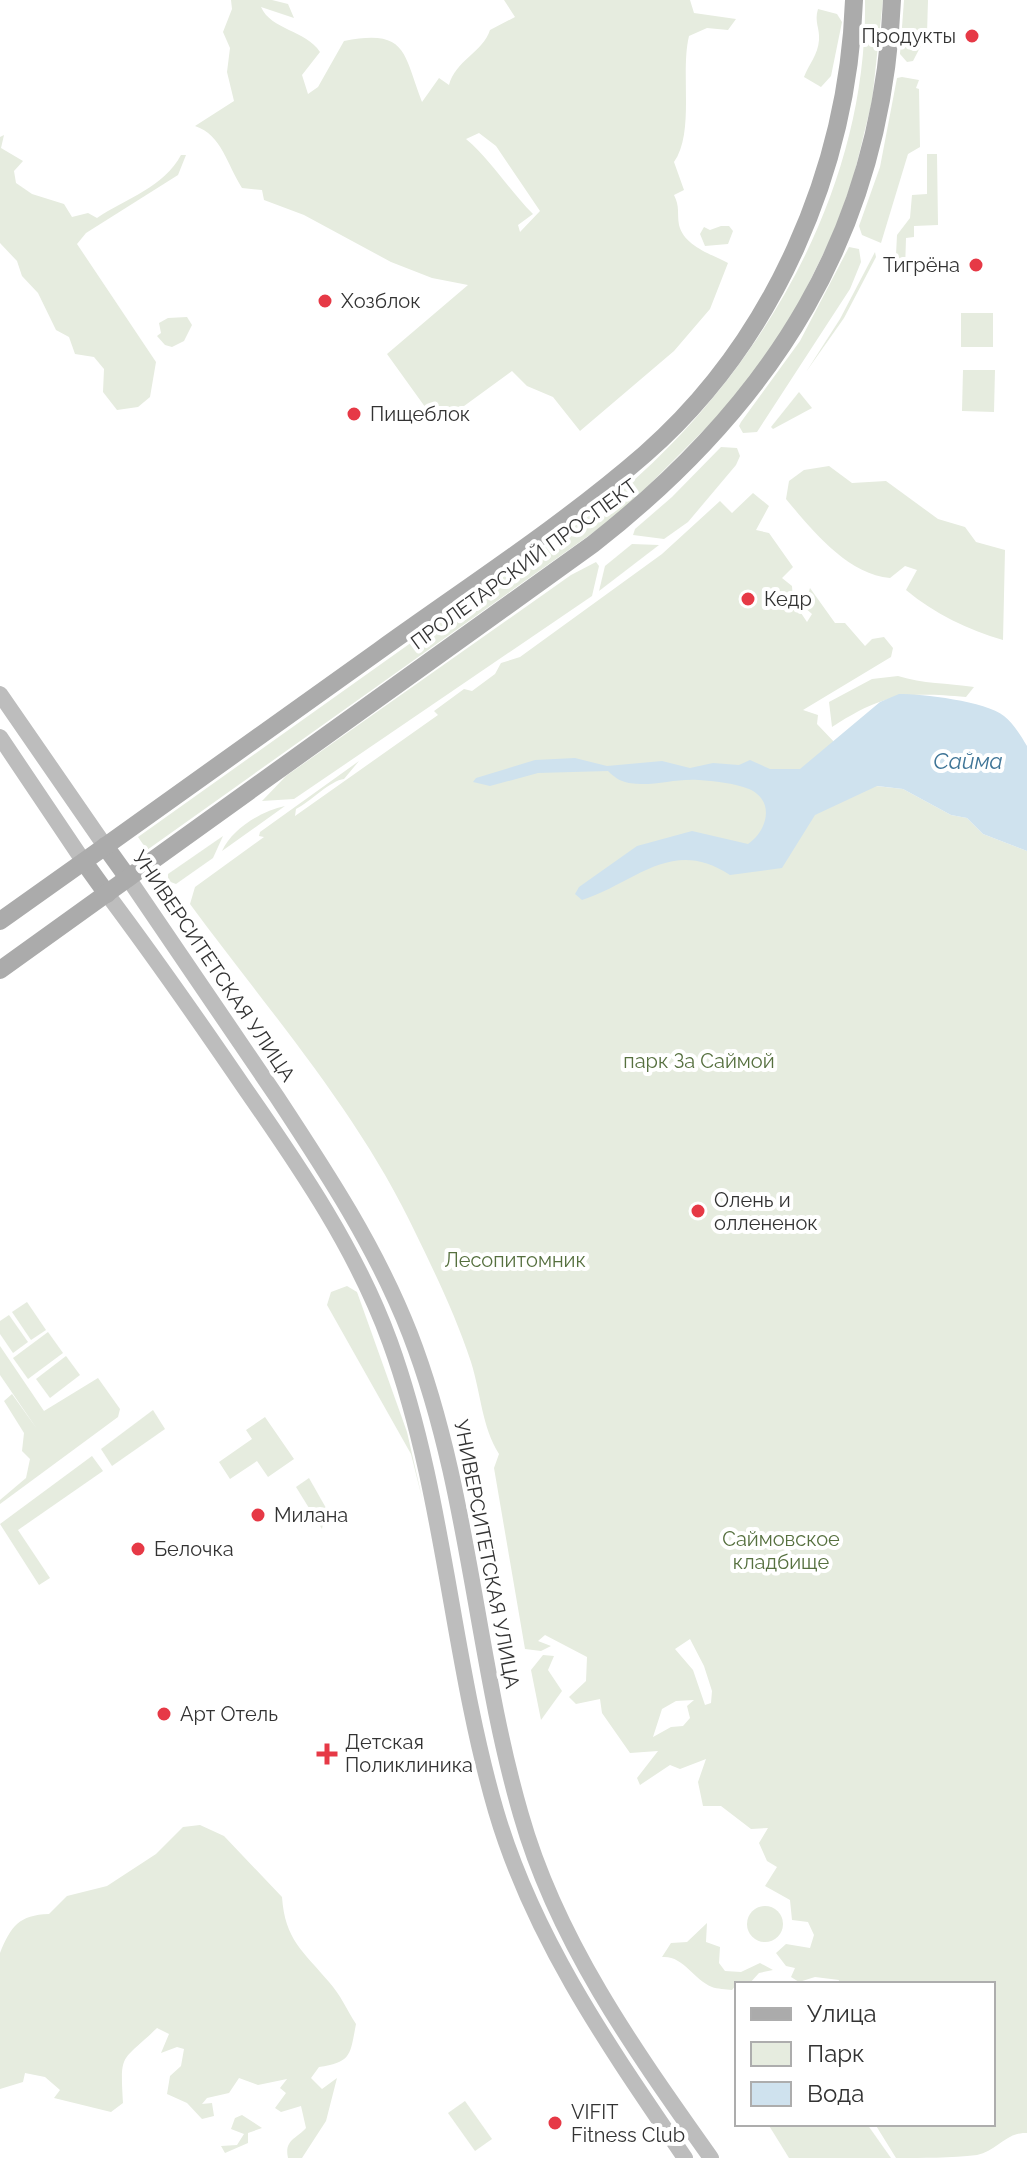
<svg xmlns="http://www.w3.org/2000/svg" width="1027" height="2158" font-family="Raleway,sans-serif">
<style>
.green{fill:#e6ecdf;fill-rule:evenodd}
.water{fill:#cfe2ee}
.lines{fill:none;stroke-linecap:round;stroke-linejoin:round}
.secondary{stroke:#bdbdbd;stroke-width:16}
.primary{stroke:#ababab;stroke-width:18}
.poi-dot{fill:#e63946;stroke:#fff;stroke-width:3}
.labels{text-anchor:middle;stroke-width:8;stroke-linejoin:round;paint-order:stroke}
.poi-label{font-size:20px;fill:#333;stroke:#fff;text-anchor:start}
.street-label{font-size:20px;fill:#333;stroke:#fff}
.park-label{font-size:20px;fill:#56703f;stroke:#fff}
.water-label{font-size:22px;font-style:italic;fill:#3f7597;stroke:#fff}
</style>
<rect width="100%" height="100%" fill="#fff"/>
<g class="green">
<path d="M231 0H272L288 4 294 18 261 7C271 30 306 30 320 52L302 75 308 94 318 87 344 41C407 29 403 52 422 102L439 78 449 85C455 61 483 52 490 30L515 17 504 0H690L694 13 736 19 728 30 707 28 689 36C680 73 695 132 674 162L684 190 674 195C680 207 677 213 679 225 684 246 711 254 728 263L710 309 674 351 580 431 553 397 527 386 512 371 438 425 387 354 468 285 432 278 391 262 304 215 264 200 262 190 242 188C227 165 222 135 195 126L234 101 227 72 230 48 223 32 232 9ZM479 133 496 146 540 211 520 232 518 225 533 214C509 190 491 160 466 139Z"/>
<path d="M865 0H883L872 101 853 179 833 234 794 313 738 396 622 512 147 850 138 837 610 501C756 380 868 195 865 0Z"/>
<polygon points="904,0 928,0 927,34 913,61 907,62 900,54"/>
<path d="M818 9 837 14 842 22 831 76 821 87 804 77C809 64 818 55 819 40 820 28 814 22 818 9Z"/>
<polygon points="902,77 919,80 916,88 919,89 920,147 908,154 881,243 862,235 859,226 880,167 897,78"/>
<path d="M4 135 1 148 23 161 14 171 16 183 32 194 64 204 72 217 88 213 97 218C127 198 164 187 181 155H186L178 175 86 233 77 244 156 362 150 397 138 407 117 410 103 392 104 369 94 357 75 354 69 337 56 330 38 293 22 276 17 261 0 243V137Z"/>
<polygon points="927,154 937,154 938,225 914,226 914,237 906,238 905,270 912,272 912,276 902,274 896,255 897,235 910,218 912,195 927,194"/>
<polygon points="721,226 729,226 733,231 728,244 705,246 700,234 704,227 710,230"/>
<polygon points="849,247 859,249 861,262 850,289 757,432 743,433 739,426 741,422 800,341"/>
<polygon points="875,252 876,257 844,318 806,372 840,319"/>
<rect x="961" y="313" width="32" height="34"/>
<polygon points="187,317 192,325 184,341 172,347 165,345 157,336 161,333 159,323 168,318"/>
<polygon points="963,370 995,370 994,412 962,411"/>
<polygon points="799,392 812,408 773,429 771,427"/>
<polygon points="721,447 737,448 740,456 736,465 688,522 664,539 633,535 635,529 672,497"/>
<path d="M829 466 852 483 886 481 938 519 965 527 976 542 1005 550 1003 640C968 630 935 614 906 590L917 570 905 566 890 578C847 574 812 530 786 499L789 481 804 470Z"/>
<path d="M753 493 769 506 756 530 769 533 793 567 782 578 792 586 793 601 807 622 812 614 804 607 810 588 835 623H845L865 646 872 639 884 637 893 648 891 657 803 710 818 715 817 724 876 786 903 789 951 815 967 818 983 834 1027 851V2133C1006 2132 997 2151 977 2155 951 2158 923 2158 896 2158L875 2124H993V1984H838L839 1980 815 1977 799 1982 791 1977 795 1968 786 1966 776 1953 786 1944 810 1948 814 1935 808 1922 792 1920 790 1900 765 1886 777 1867 767 1861 759 1843 768 1828 751 1829 721 1806H703L698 1782 706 1759 680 1769 670 1765 640 1785 637 1778 658 1751 630 1753 602 1713 600 1699 576 1704 569 1697 586 1681 587 1657 545 1635 538 1641 551 1646 541 1651 525 1649 494 1468 499 1454C482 1427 481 1394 471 1362 457 1319 436 1275 416 1234 360 1114 268 1010 190 904L195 887 264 837 259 836 260 832 359 761 344 779C331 780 310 802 296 809L295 816 438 715 434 711 464 689 472 691 495 674 501 663 520 657 662 554 720 501 732 513ZM690 1639 704 1666 712 1691 711 1703 705 1705 693 1670 675 1649ZM694 1700 687 1706 690 1718 683 1726 671 1727 653 1737 662 1709 676 1701Z"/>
<polygon points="632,544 659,545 599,591 605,566"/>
<polygon points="596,562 599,566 592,596 294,799 262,801 286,776 571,575"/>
<path d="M898 676C923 684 947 683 974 687L966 697C905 692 885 693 832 727L829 702 872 679Z"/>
<path d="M285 806 222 851C232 829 261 811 285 806Z"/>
<polygon points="223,836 213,858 176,884 168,881 168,874"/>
<polygon points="347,1286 357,1292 407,1432 423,1502 411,1454 327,1305 331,1292"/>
<polygon points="27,1302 46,1330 31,1340 12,1312"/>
<polygon points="9,1315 28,1342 13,1353 0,1334 0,1321"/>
<polygon points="48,1332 63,1353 28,1379 13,1358"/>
<polygon points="0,1346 44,1411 98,1378 120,1409 118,1417 0,1504 0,1500 26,1478 30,1459 22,1451 24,1433 4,1401 12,1394 37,1429 0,1375"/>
<polygon points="66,1356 80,1375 50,1398 36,1379"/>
<polygon points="153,1410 165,1429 112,1466 101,1449"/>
<polygon points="265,1417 294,1459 268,1477 257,1461 230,1479 219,1462 252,1439 246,1430"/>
<polygon points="92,1456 103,1471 18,1530 50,1578 39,1585 0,1524"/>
<polygon points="309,1478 326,1508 322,1529 296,1487"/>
<polygon points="543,1655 554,1656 548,1670 562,1691 541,1720 531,1670"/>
<path d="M200 1825 224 1836 282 1897C285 1940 303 1951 329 1982 340 1994 347 2010 356 2024 350 2055 352 2062 319 2067L311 2078 322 2089 337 2078 326 2121 302 2158H288C284 2140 296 2139 306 2128L301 2106 281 2112 275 2108 286 2093 280 2088 287 2079 258 2085 239 2078 229 2093 207 2098 202 2104 212 2103 214 2116 202 2119 187 2103 167 2094 170 2076 181 2066 184 2049 177 2047 161 2053 169 2034 157 2028C121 2063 120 2051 123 2103L111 2112 54 2098 60 2090 45 2077 25 2073 23 2082 0 2089V1953C11 1926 19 1915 49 1914L67 1896 107 1886 156 1854 183 1827Z"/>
<circle cx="765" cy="1924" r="18"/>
<path d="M707 1923 706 1942 720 1947 719 1963 725 1971 741 1972 760 1963 773 1970 759 1973 749 1984H737L732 1990C726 1989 717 1989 712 1987 693 1979 683 1955 662 1957L671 1943 687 1942Z"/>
<polygon points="465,2101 492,2139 475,2151 448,2113"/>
<polygon points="242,2115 262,2128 248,2133 248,2143 225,2153 221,2146 237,2145 244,2134 231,2129 235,2118"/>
<polygon points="768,2124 867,2124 891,2158 789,2158"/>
</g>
<path class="water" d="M899 694C922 694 986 701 1004 716 1013 723 1021 736 1027 746V851L983 834 967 818 951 815 903 789 877 786 815 815 782 868 730 875C672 836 635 883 582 900L575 894 579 887 637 846 692 831 748 844C767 831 776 801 749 789 734 783 714 781 699 780 675 778 653 787 629 783 620 781 615 778 608 771L538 773 490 786 473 782 476 778 535 760 575 758 607 766 662 761 690 768 713 763 739 765 750 760 770 769H800L880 702Z"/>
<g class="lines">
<g class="secondary">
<polyline points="0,694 105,846"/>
<polyline points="0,737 84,862"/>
<path d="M128 878C178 951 228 1024 277 1097 327 1173 377 1249 410 1334 470 1489 475 1657 521 1815 557 1942 636 2052 711 2158"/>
<path d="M107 894C155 958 201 1024 246 1090 301 1169 357 1251 390 1342 445 1494 451 1657 496 1811 534 1940 610 2048 685 2158"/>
</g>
<g class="primary">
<polyline points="105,846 128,878"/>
<polyline points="84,862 107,894"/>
<path d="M0 921C127 831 254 740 380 650 469 586 562 526 645 454 774 341 848 169 854 0"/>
<path d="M0 970 593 544C773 403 882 233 892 0"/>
</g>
</g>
<g class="poi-dot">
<circle cx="972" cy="36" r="8"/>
<circle cx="976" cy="265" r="8"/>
<circle cx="325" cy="301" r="8"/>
<circle cx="354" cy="414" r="8"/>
<circle cx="748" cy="599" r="8"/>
<circle cx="698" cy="1211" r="8"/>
<circle cx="258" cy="1515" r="8"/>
<circle cx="138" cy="1549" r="8"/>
<circle cx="164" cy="1714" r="8"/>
<path d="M323 1742h8v8h8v8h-8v8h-8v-8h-8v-8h8z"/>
<circle cx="555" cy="2123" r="8"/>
</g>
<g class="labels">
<g class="poi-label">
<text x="956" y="43" text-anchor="end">Продукты</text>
<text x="960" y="272" text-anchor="end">Тигрёна</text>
<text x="341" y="308">Хозблок</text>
<text x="370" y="421">Пищеблок</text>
<text x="764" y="606">Кедр</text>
<text x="714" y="1207">Олень и<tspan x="714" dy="23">оллененок</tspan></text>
<text x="274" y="1522">Милана</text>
<text x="154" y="1556">Белочка</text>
<text x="180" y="1721">Арт Отель</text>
<text x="345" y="1749">Детская<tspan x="345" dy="23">Поликлиника</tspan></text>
<text x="571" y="2119">VIFIT<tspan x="571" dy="23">Fitness Club</tspan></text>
</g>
<g class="street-label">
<text transform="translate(524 564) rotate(-36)" y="7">ПРОЛЕТАРСКИЙ ПРОСПЕКТ</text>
<text transform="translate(214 966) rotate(56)" y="7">УНИВЕРСИТЕТСКАЯ УЛИЦА</text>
<text transform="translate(487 1554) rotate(79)" y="7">УНИВЕРСИТЕТСКАЯ УЛИЦА</text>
</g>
<g class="park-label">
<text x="699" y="1068">парк За Саймой</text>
<text x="515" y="1267">Лесопитомник</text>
<text x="781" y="1546">Саймовское<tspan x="781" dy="23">кладбище</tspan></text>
</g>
<g class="water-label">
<text x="968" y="769">Сайма</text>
</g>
</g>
<rect x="735" y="1982" width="260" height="144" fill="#ffffff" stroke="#adadad" stroke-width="2"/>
<rect x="751" y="2008" width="40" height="12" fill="#ababab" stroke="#adadad" stroke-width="2"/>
<text x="807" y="2022" font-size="24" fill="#333333">Улица</text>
<rect x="751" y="2042" width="40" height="24" fill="#e6ecdf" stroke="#adadad" stroke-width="2"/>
<text x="807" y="2062" font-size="24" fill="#333333">Парк</text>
<rect x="751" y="2082" width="40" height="24" fill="#cfe2ee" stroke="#adadad" stroke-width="2"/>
<text x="807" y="2102" font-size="24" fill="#333333">Вода</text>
</svg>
